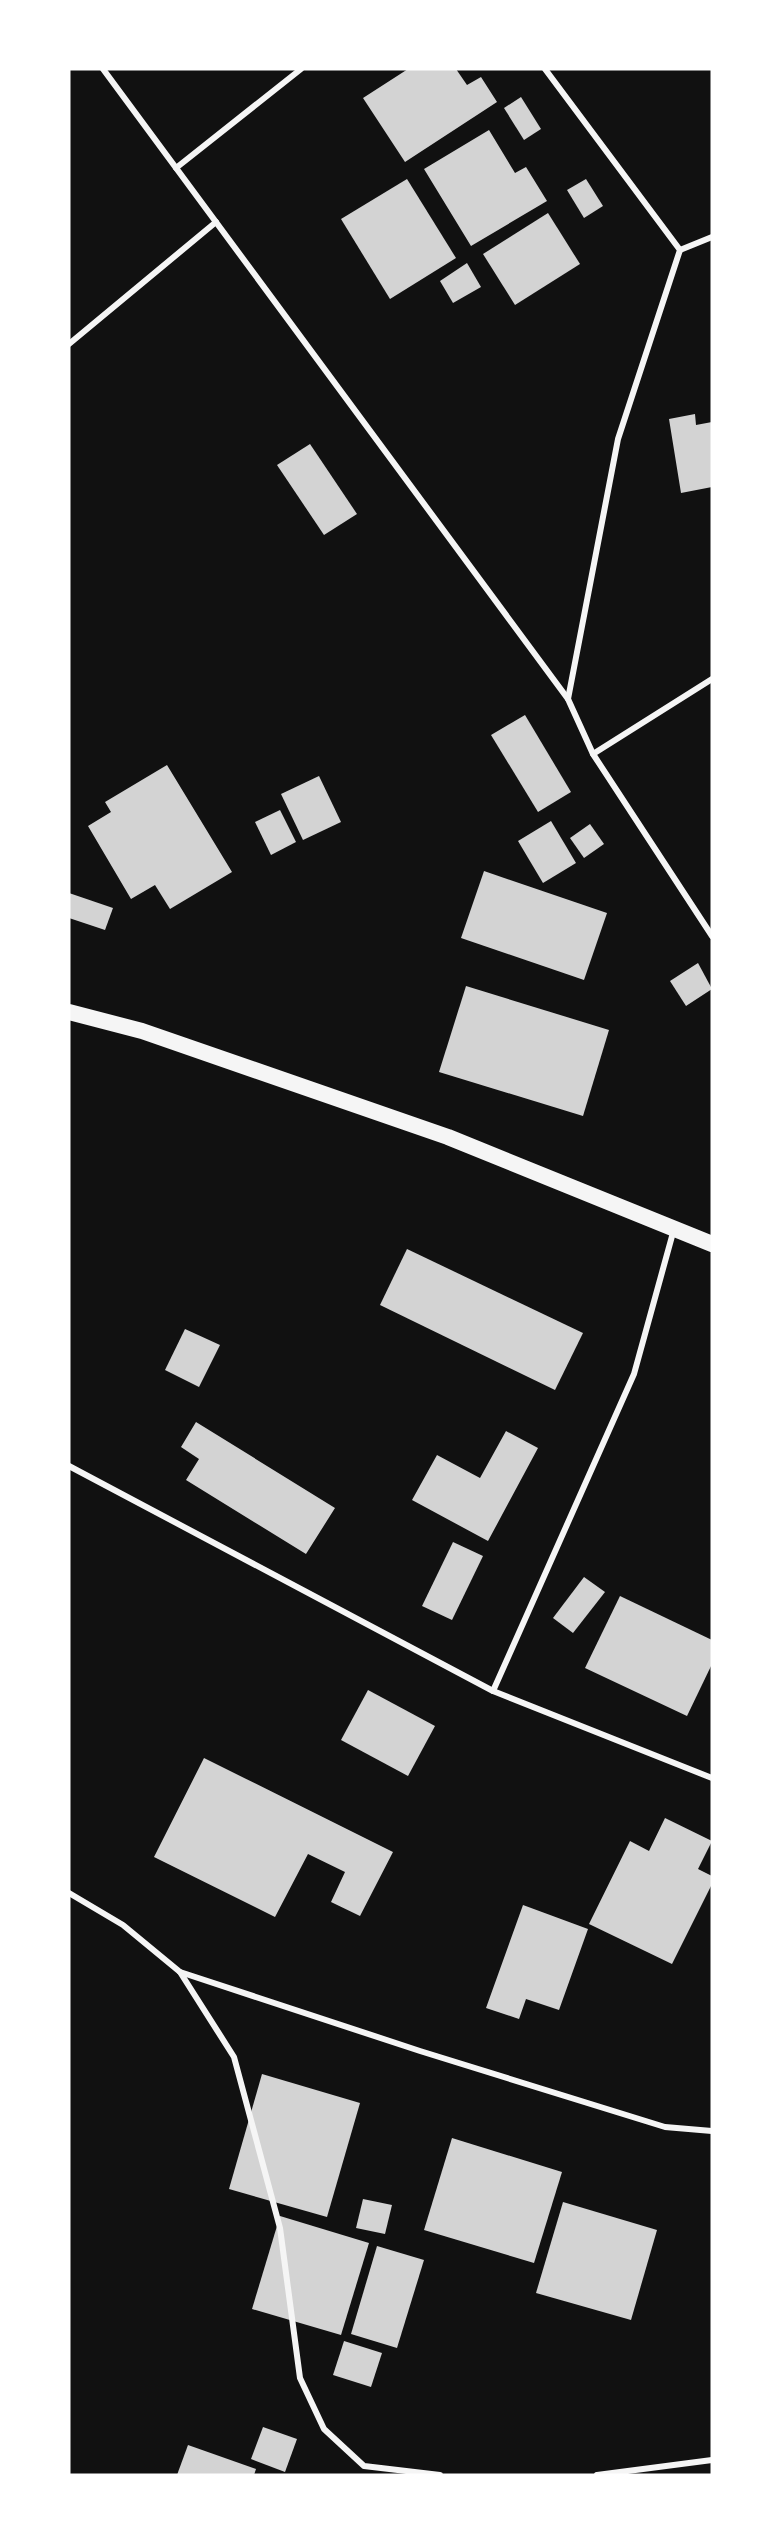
<svg xmlns="http://www.w3.org/2000/svg" width="781" height="2544" font-family="'IBM Plex Serif',serif">
<style>
.building{fill:#d3d3d3}
.lines{fill:none;stroke-linecap:round;stroke-linejoin:round}
.minor{stroke:#f5f5f5;stroke-width:6}
.trunk{stroke:#f5f5f5;stroke-width:16}
</style>
<rect width="100%" height="100%" fill="#111"/>
<g class="building">
<polygon points="408,69 456,69 467,85 481,77 497,102 405,162 363,98"/>
<polygon points="521,97 541,129 524,140 504,108"/>
<polygon points="489,130 515,173 526,167 547,201 471,246 424,169"/>
<polygon points="407,179 456,258 390,299 341,219"/>
<polygon points="586,179 603,206 584,218 567,190"/>
<polygon points="548,213 580,264 515,305 483,254"/>
<polygon points="467,263 481,287 453,303 440,281"/>
<polygon points="695,414 696,425 712,422 712,487 681,493 669,419"/>
<polygon points="310,444 357,514 324,535 277,465"/>
<polygon points="525,715 571,792 538,812 491,735"/>
<polygon points="167,765 232,872 170,909 155,885 131,899 88,826 111,812 105,802"/>
<polygon points="319,776 341,822 303,840 281,794"/>
<polygon points="280,810 296,842 271,855 255,822"/>
<polygon points="551,821 576,863 543,883 518,841"/>
<polygon points="590,824 604,844 584,858 570,838"/>
<polygon points="484,871 607,913 584,980 461,938"/>
<polygon points="69,893 113,908 105,930 69,918"/>
<polygon points="698,963 712,989 686,1006 670,981"/>
<polygon points="466,986 609,1030 583,1116 439,1072"/>
<polygon points="407,1249 583,1333 555,1390 380,1305"/>
<polygon points="185,1329 220,1345 199,1387 165,1370"/>
<polygon points="196,1422 335,1508 306,1554 186,1480 199,1459 181,1447"/>
<polygon points="506,1431 538,1448 488,1541 412,1500 437,1455 480,1478"/>
<polygon points="453,1542 483,1556 452,1620 422,1606"/>
<polygon points="584,1577 605,1592 573,1633 553,1618"/>
<polygon points="620,1596 712,1640 712,1664 687,1716 585,1668"/>
<polygon points="368,1690 435,1726 408,1776 341,1740"/>
<polygon points="204,1758 393,1852 360,1916 331,1902 345,1872 308,1854 275,1917 154,1857"/>
<polygon points="665,1818 712,1841 698,1869 712,1876 712,1884 672,1964 589,1924 630,1841 649,1851"/>
<polygon points="523,1905 588,1929 559,2010 526,1999 519,2019 486,2008"/>
<polygon points="262,2074 360,2103 327,2217 229,2189"/>
<polygon points="452,2138 562,2172 534,2263 424,2230"/>
<polygon points="363,2199 392,2205 385,2234 356,2228"/>
<polygon points="563,2202 657,2230 631,2320 536,2293"/>
<polygon points="280,2216 369,2243 341,2335 252,2309"/>
<polygon points="377,2246 424,2260 397,2348 351,2334"/>
<polygon points="344,2341 382,2353 371,2387 333,2375"/>
<polygon points="263,2427 297,2439 285,2472 251,2459"/>
<polygon points="188,2445 256,2469 254,2475 177,2475"/>
</g>
<g class="lines">
<g class="minor">
<polyline points="103,69 568,699"/>
<polyline points="545,69 680,250 618,439 568,699 593,754 712,936"/>
<polyline points="176,168 301,69"/>
<polyline points="680,250 712,237"/>
<polyline points="69,344 216,222"/>
<polyline points="593,754 712,679"/>
<polyline points="69,1466 493,1691 712,1778"/>
<polyline points="493,1691 634,1374 674,1229"/>
<polyline points="69,1893 123,1925 180,1972 234,2057 280,2228 300,2378 324,2429 364,2466 440,2475"/>
<polyline points="180,1972 420,2051 665,2127 712,2131"/>
<polyline points="597,2475 712,2460"/>
</g>
<polyline class="trunk" points="69,1012 142,1031 448,1137 712,1244"/>
</g>
<rect width="781" height="2544" fill="none" stroke="#ffffff" stroke-width="141"/>
</svg>
